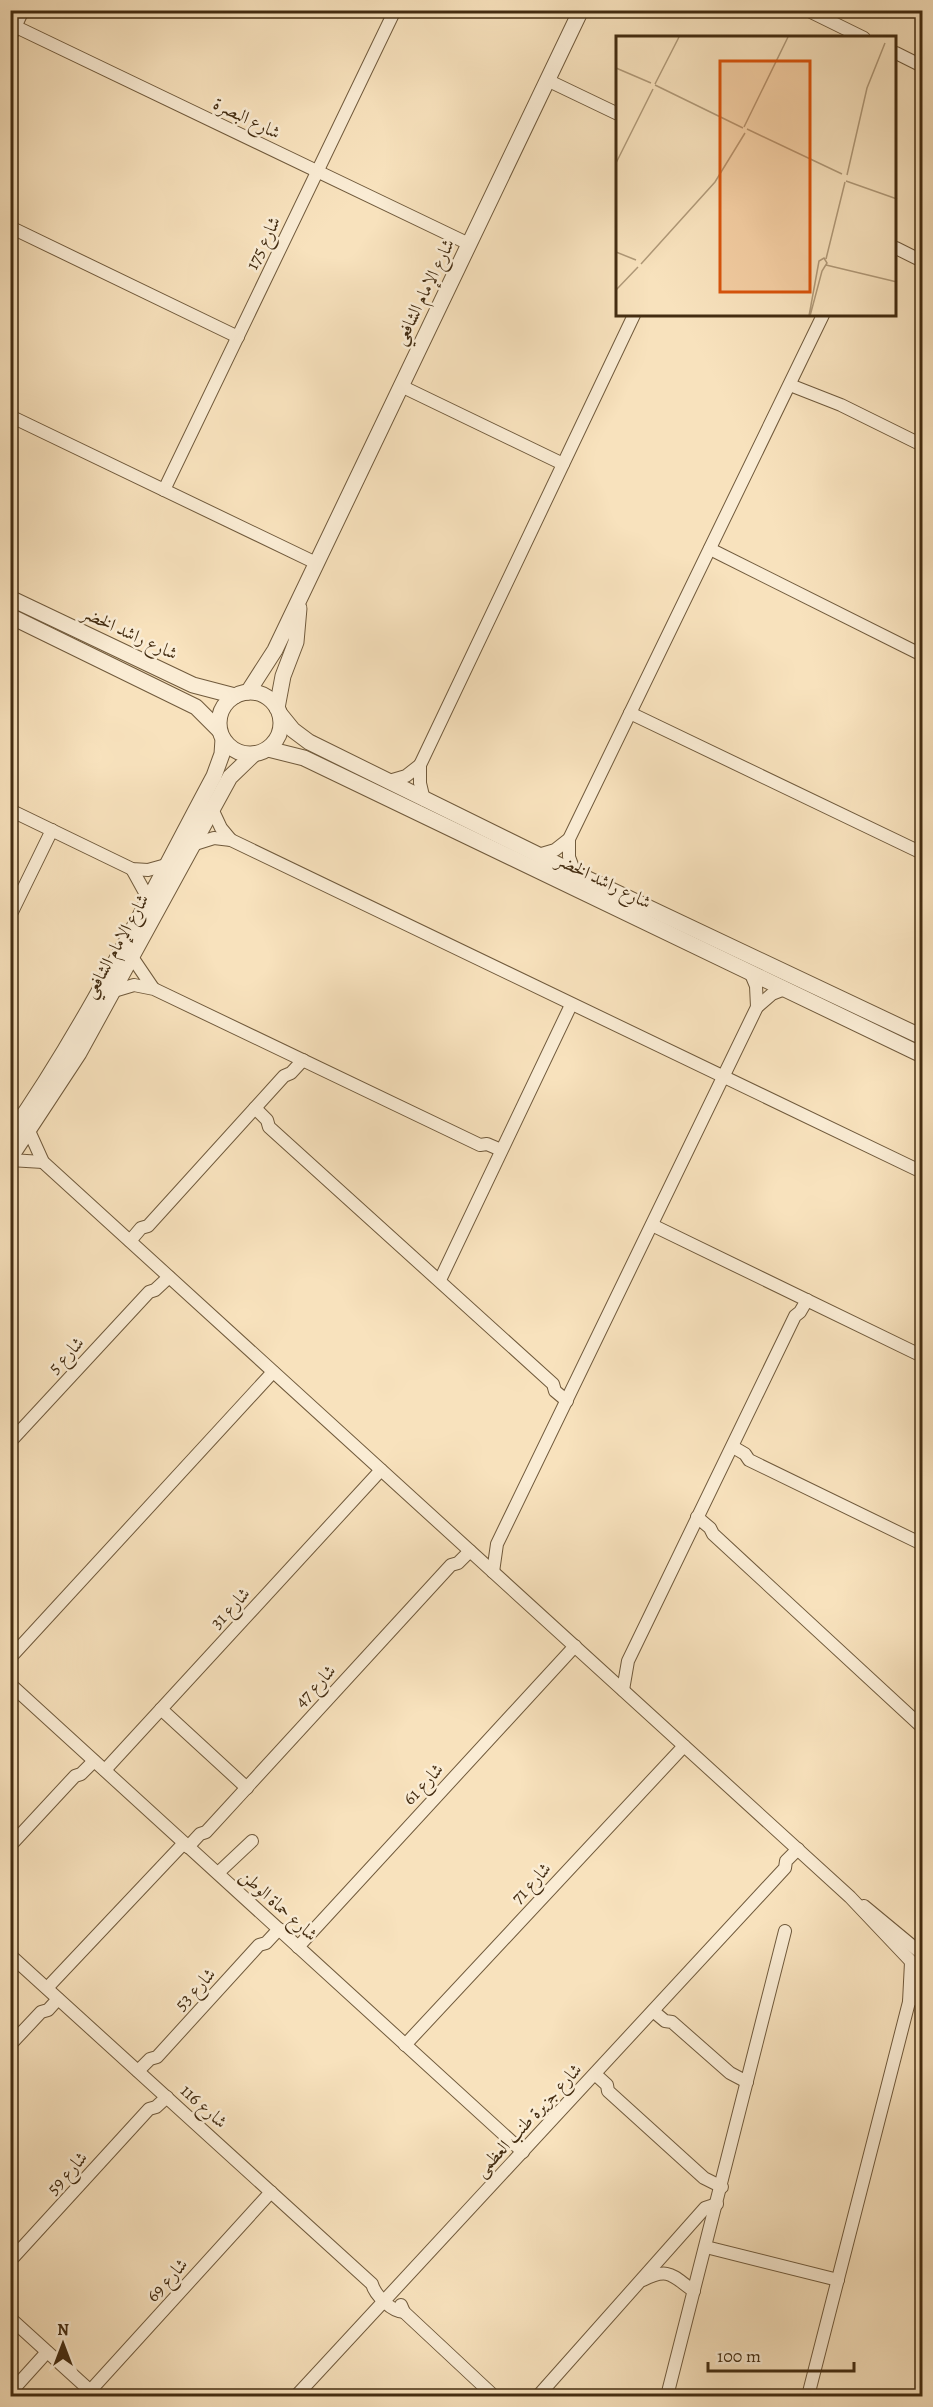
<svg xmlns="http://www.w3.org/2000/svg" width="933" height="2407" font-family="Alegreya,Amiri,serif">
<style>
.lines{fill:none;stroke-linecap:round;stroke-linejoin:round}
.minor-casing{stroke:#705a3c;stroke-width:14}
.tertiary-casing{stroke:#705a3c;stroke-width:17}
.minor{stroke:#faecd4;stroke-width:12}
.tertiary{stroke:#faecd4;stroke-width:15}
.labels{text-anchor:middle;stroke-width:5;stroke-linejoin:round;paint-order:stroke}
.street-label{font-size:18px;fill:#432c11;stroke:#faecd4}
.inset-road{fill:none;stroke:#b09978;stroke-width:1.5}
.view{fill:#d8540c;fill-opacity:0.15;stroke:#d8540c;stroke-width:3}
.inset-edge{fill:none;stroke:#432c11;stroke-width:3}
</style>
<rect width="100%" height="100%" fill="#f8e2bd"/>
<filter id="stains"><feTurbulence type="fractalNoise" baseFrequency=".00333" numOctaves="4"/><feColorMatrix values="0 0 0 0 .2 0 0 0 0 .09 0 0 0 0 .02 0 0 0 .5 -.17"/></filter>
<radialGradient id="worn" r=".72"><stop offset=".6" stop-color="#630" stop-opacity="0"/><stop offset="1" stop-color="#630" stop-opacity=".3"/></radialGradient>
<g class="lines">
<g class="minor-casing">
<g id="minor">
<polyline points="807,10 864,38"/>
<polyline points="10,24 469,244"/>
<polyline points="10,38 23,10"/>
<polyline points="896,53 922,66"/>
<polyline points="547,80 618,114"/>
<polyline points="10,227 238,337"/>
<polyline points="896,248 922,261"/>
<polyline points="790,385 841,405 922,445"/>
<polyline points="401,386 563,464"/>
<polyline points="10,416 316,563"/>
<polyline points="164,490 395,10"/>
<polyline points="710,549 922,655"/>
<polyline points="630,713 922,853"/>
<polyline points="389,781 406,776 420,765"/>
<polyline points="424,800 420,783 420,765 634,315"/>
<polyline points="10,810 132,869 148,870 166,865"/>
<polyline points="213,811 221,828 231,840"/>
<polyline points="569,839 569,857 575,873"/>
<polyline points="195,844 214,838 231,840 922,1172"/>
<polyline points="538,855 555,850 569,839 823,315"/>
<polyline points="132,869 148,898"/>
<polyline points="10,916 52,830"/>
<polyline points="132,957 153,988"/>
<polyline points="751,974 756,986 757,1007"/>
<polyline points="114,991 134,985 154,989 480,1145 487,1144 501,1150"/>
<polyline points="255,1108 267,1120 269,1127 553,1384 555,1391 567,1401"/>
<polyline points="29,1131 43,1162 850,1897 922,1973"/>
<polyline points="10,1160 43,1162"/>
<polyline points="652,1225 922,1356"/>
<polyline points="130,1241 141,1228 148,1226 284,1076 291,1073 303,1060"/>
<polyline points="440,1280 571,1005"/>
<polyline points="10,1442 149,1292 155,1290 169,1277"/>
<polyline points="733,1447 745,1454 749,1460 922,1544"/>
<polyline points="697,1517 710,1528 713,1534 922,1727"/>
<polyline points="493,1572 497,1544 757,1007 772,994 785,989"/>
<polyline points="10,1658 273,1372"/>
<polyline points="10,1684 523,2152"/>
<polyline points="623,1690 628,1661 795,1316 800,1312 807,1300"/>
<polyline points="161,1709 247,1788"/>
<polyline points="105,1770 381,1470"/>
<polyline points="10,1846 75,1776 81,1774 94,1761"/>
<polyline points="188,1847 200,1834 206,1832 451,1565 458,1563 470,1551"/>
<polyline points="218,1873 252,1841"/>
<polyline points="864,1906 922,1954"/>
<polyline points="298,1947 575,1646"/>
<path d="M10 1955 372 2284C375 2295 392 2312 404 2312"/>
<polyline points="47,1988 184,1843"/>
<polyline points="909,2002 922,1990"/>
<polyline points="653,2011 665,2021 672,2022 730,2073 747,2082"/>
<polyline points="10,2045 41,2012 48,2010 58,1999"/>
<polyline points="405,2045 684,1746"/>
<polyline points="138,2071 150,2059 157,2057 259,1945 266,1943 279,1929"/>
<polyline points="595,2074 607,2085 608,2091 704,2178 722,2187"/>
<polyline points="706,2247 838,2280"/>
<polyline points="10,2261 149,2109 156,2107 167,2097"/>
<path d="M643 2280C670 2266 673 2277 694 2291"/>
<polyline points="401,2305 404,2312 494,2396"/>
<polyline points="10,2318 96,2396"/>
<polyline points="90,2391 271,2192"/>
<polyline points="10,2393 47,2352"/>
<polyline points="296,2396 785,1868 786,1861 798,1849"/>
<polyline points="538,2396 705,2208 717,2204"/>
<polyline points="667,2396 785,1931"/>
<polyline points="808,2396 909,2002 911,1962"/>
</g>
</g>
<g class="tertiary-casing">
<g id="tertiary">
<polyline points="10,598 193,685 235,696"/>
<polyline points="10,616 196,707 219,730"/>
<circle cx="250" cy="723" r="31"/>
<polyline points="248,692 275,650 581,10"/>
<polyline points="277,708 283,676 296,642 299,608"/>
<polyline points="280,714 293,730 309,742 575,873 922,1037"/>
<polyline points="268,749 304,758 922,1055"/>
<path d="M10 1135C89 1022 149 897 214 776L222 754 223 739"/>
<polyline points="10,1158 79,1053 230,777 254,754"/>
</g>
</g>
<use href="#minor" class="minor"/>
<use href="#tertiary" class="tertiary"/>
</g>
<g class="labels">
<g class="street-label">
<text transform="translate(247 118) rotate(26)" y="6">شارع البصرة</text>
<text transform="translate(263 243) rotate(-64)" y="6">شارع 175</text>
<text transform="translate(424 292) rotate(-64)" y="6">شارع الإمام الشافعي</text>
<text transform="translate(130 633) rotate(25)" y="6">شارع راشد الخضر</text>
<text transform="translate(604 881) rotate(26)" y="6">شارع راشد الخضر</text>
<text transform="translate(116 946) rotate(-61)" y="6">شارع الإمام الشافعي</text>
<text transform="translate(66 1355) rotate(-47)" y="6">شارع 5</text>
<text transform="translate(230 1608) rotate(-47)" y="6">شارع 31</text>
<text transform="translate(315 1686) rotate(-47)" y="6">شارع 47</text>
<text transform="translate(423 1784) rotate(-47)" y="6">شارع 61</text>
<text transform="translate(531 1883) rotate(-47)" y="6">شارع 71</text>
<text transform="translate(279 1905) rotate(42)" y="6">شارع حماة الوطن</text>
<text transform="translate(195 1989) rotate(-47)" y="6">شارع 53</text>
<text transform="translate(204 2106) rotate(42)" y="6">شارع 116</text>
<text transform="translate(528 2120) rotate(-47)" y="6">شارع جزيرة طنب العظمى</text>
<text transform="translate(67 2173) rotate(-48)" y="6">شارع 59</text>
<text transform="translate(167 2280) rotate(-48)" y="6">شارع 69</text>
</g>
</g>
<g transform="translate(616 36)">
<rect width="280" height="280" fill="#f8e2bd"/>
<path class="inset-road" d="M0 32 35 47M39 48 63 1M39 49 127 92M128 91 172 1M131 93 226 138M0 127 37 53M231 139 251 52 269 7M230 145 281 163M0 216 20 224M210 223 229 146M25 228 99 146 129 97M210 229 281 246M0 254 22 231M193 280 203 225 208 222 211 227 206 235 194 280"/>
<path class="view" d="M104 25H194V256H104Z"/>
<rect width="280" height="280" class="inset-edge"/>
</g>
<rect width="933" height="2407" fill="none" stroke="#f8e2bd" stroke-width="36"/>
<rect x="12" y="12" width="909" height="2383" fill="none" stroke="#432c11" stroke-width="3"/>
<rect x="18" y="18" width="897" height="2371" fill="none" stroke="#432c11" stroke-width="1.5"/>
<g transform="translate(63 2344)" stroke="#faecd4" stroke-width="4.5" paint-order="stroke">
<path d="M0-4.5L10 22L0 15L-10 22Z" fill="#432c11"/>
<text y="-9" font-size="16" font-weight="bold" text-anchor="middle" fill="#432c11">N</text>
</g>
<path d="M708 2362v9h146v-9" fill="none" stroke="#432c11" stroke-width="3"/>
<text x="717" y="2362" font-size="18" fill="#432c11" stroke="#faecd4" stroke-width="4.5" paint-order="stroke">100 m</text>
<rect width="100%" height="100%" filter="url(#stains)"/>
<rect width="100%" height="100%" fill="url(#worn)"/>
</svg>
